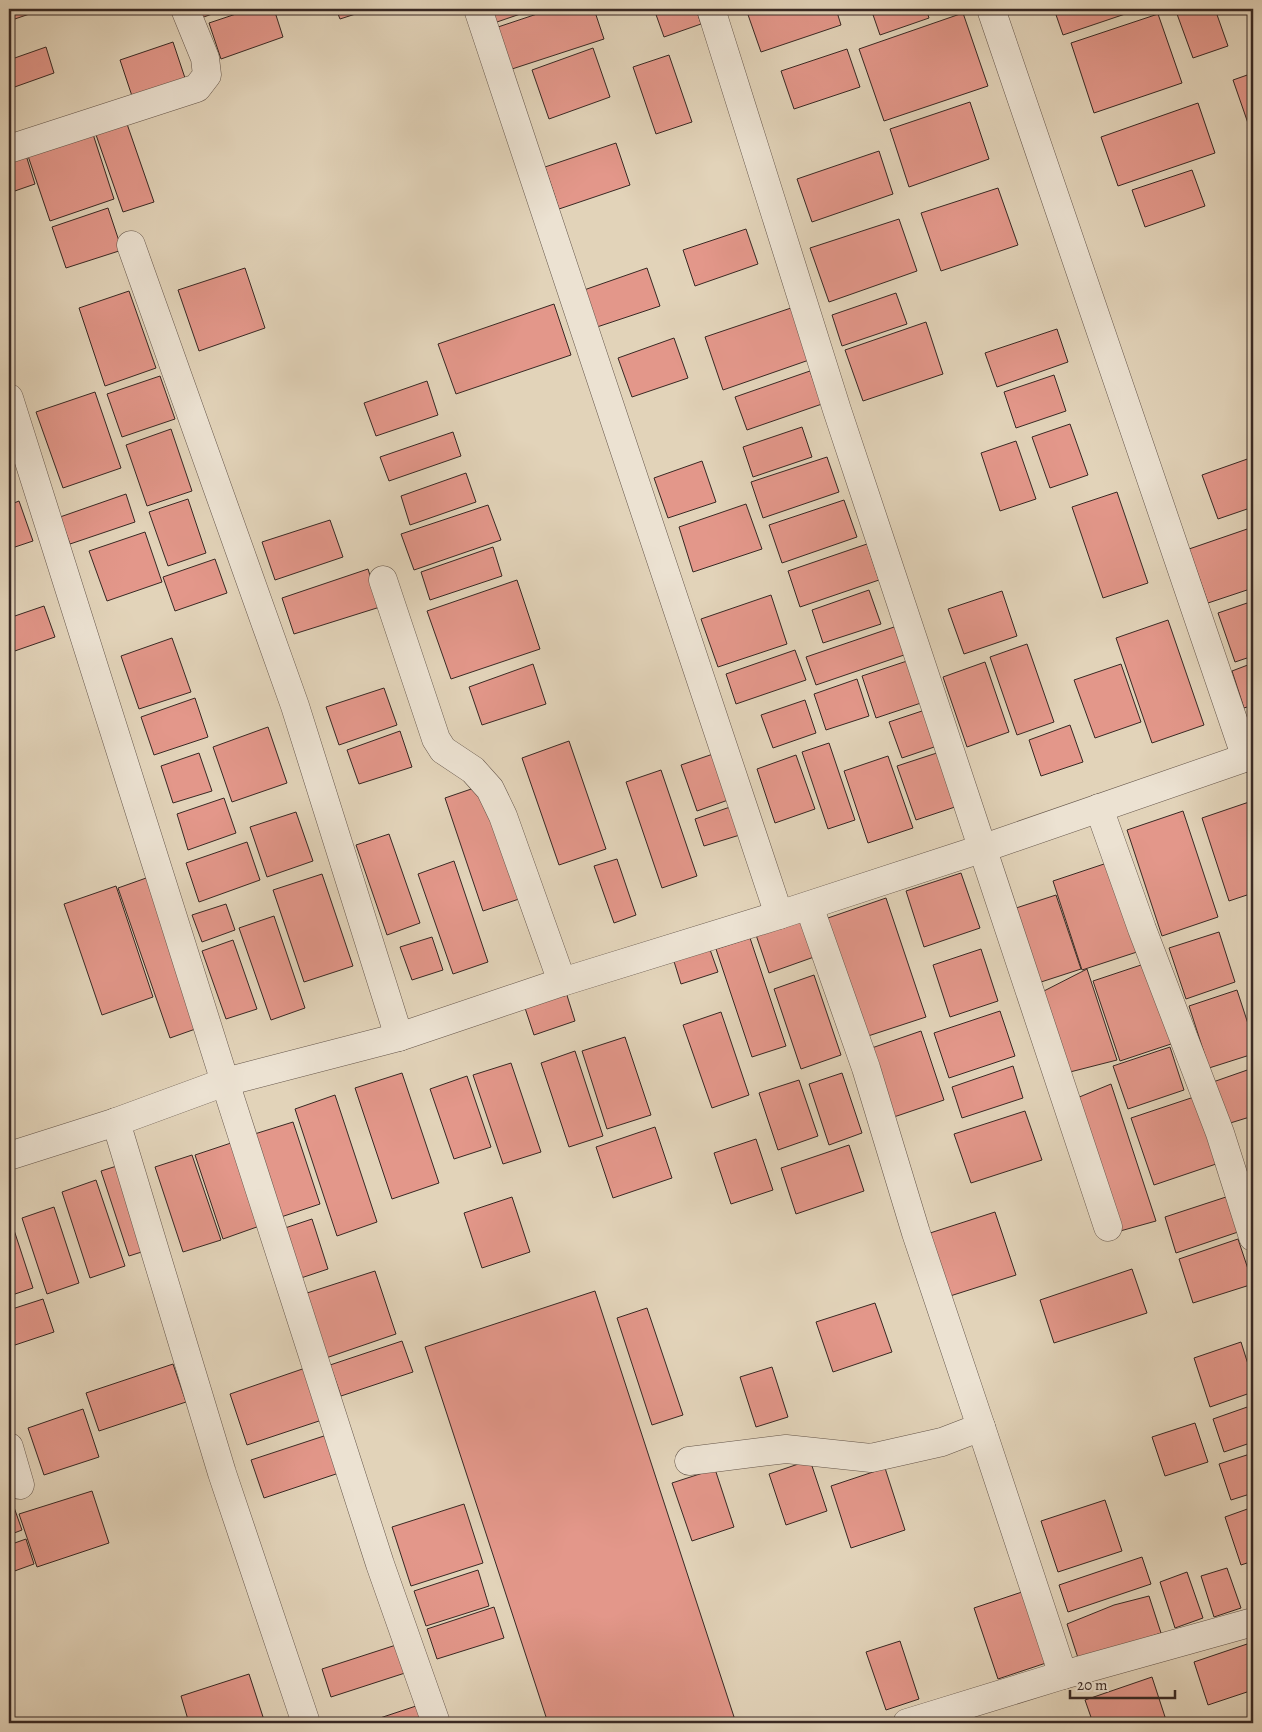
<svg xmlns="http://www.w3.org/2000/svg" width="1262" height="1732" font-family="Alegreya,serif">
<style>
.building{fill:#e3978a;stroke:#392924}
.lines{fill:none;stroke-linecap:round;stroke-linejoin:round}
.minor-casing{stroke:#635449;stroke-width:29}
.minor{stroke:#ece2d2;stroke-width:28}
</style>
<rect width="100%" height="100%" fill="#e2d3b9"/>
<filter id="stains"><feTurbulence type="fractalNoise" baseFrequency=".004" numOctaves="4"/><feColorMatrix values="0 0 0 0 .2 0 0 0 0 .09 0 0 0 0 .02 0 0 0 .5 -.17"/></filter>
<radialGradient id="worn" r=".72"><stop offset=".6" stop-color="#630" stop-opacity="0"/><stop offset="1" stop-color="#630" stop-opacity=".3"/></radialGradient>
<g class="building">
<polygon points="9,9 44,9 9,21"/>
<polygon points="198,9 226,9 201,18"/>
<polygon points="251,9 274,9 283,37 221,59 209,23"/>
<polygon points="336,9 371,9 340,19"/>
<polygon points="489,9 535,9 494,23"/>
<polygon points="552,9 594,9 604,39 512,69 498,27"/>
<polygon points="654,9 696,9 701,24 664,37"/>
<polygon points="746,9 836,9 841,25 761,52"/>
<polygon points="871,9 926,9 929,18 880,35"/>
<polygon points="1054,9 1140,9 1063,35"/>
<polygon points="1193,9 1215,9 1228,46 1193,58 1177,14"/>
<polygon points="963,13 988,86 884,121 859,49"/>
<polygon points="1158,14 1182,83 1094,113 1071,43"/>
<polygon points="173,42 185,78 132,96 120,60"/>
<polygon points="46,47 54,73 9,89 9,60"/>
<polygon points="593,48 610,97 549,119 532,70"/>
<polygon points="847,49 860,87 794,109 781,71"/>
<polygon points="669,55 692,122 656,134 633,67"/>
<polygon points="1253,73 1253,127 1250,129 1233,80"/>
<polygon points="970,102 989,159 909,187 890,129"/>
<polygon points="1198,103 1215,153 1118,186 1101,137"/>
<polygon points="126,121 154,202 123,212 95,132"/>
<polygon points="91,128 114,199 50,221 26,150"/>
<polygon points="616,143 630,185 559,209 545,167"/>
<polygon points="879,151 893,194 812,222 797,179"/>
<polygon points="25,152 35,184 9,193 9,157"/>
<polygon points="1192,170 1205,206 1145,227 1132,190"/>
<polygon points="998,188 1018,245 941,271 921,213"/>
<polygon points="108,208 122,250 66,268 52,227"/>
<polygon points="899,219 917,271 829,302 810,248"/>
<polygon points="746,229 758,264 695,286 683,250"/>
<polygon points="245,268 265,328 199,351 178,290"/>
<polygon points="647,268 660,306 597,327 584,290"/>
<polygon points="129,291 156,368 105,386 79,308"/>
<polygon points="896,293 907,324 842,346 832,315"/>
<polygon points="554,304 571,355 456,394 438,344"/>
<polygon points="791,308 809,360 723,390 705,337"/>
<polygon points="926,322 943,374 863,401 845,350"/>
<polygon points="1057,329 1068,362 997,387 985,353"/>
<polygon points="674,338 688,378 632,397 618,358"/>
<polygon points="810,371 822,404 747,430 735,397"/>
<polygon points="1054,375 1066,411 1016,428 1004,392"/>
<polygon points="160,376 175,419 122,437 107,394"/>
<polygon points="427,381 438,415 376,436 364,403"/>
<polygon points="95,392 121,468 63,488 36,412"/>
<polygon points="1070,424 1088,475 1050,488 1032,437"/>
<polygon points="802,427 812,457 753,477 743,447"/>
<polygon points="171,429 192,491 147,506 126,445"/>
<polygon points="453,432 461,456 389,481 380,457"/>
<polygon points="1016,441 1036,499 1000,511 981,453"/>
<polygon points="827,457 839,492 763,518 751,482"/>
<polygon points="1253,457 1253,507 1218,519 1202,475"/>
<polygon points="702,461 716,502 668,518 654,478"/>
<polygon points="466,473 476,502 410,525 401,496"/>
<polygon points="1117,492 1148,583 1103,598 1072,507"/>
<polygon points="126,494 135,522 70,544 60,517"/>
<polygon points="188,499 206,553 168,566 149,512"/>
<polygon points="844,500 857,537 782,563 769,525"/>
<polygon points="19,501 33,541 9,549 9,505"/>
<polygon points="746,504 762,549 693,572 679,527"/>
<polygon points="488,505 501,540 414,570 401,534"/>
<polygon points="330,520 343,557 275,580 262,542"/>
<polygon points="1253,527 1253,588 1208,603 1189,549"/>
<polygon points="145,532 162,582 107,601 89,551"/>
<polygon points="867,544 879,580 800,607 788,571"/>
<polygon points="493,547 502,576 430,600 421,572"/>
<polygon points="215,559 227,593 175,611 163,577"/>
<polygon points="368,569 380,607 294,634 282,598"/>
<polygon points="517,580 540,649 451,679 427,611"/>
<polygon points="869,590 881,624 823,643 812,610"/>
<polygon points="1002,591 1017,636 964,654 948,609"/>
<polygon points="771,595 787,644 718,667 701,619"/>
<polygon points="1253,601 1253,656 1235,662 1218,613"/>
<polygon points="44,606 55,637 9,653 9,618"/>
<polygon points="1168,620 1204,725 1152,743 1116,638"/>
<polygon points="897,626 907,654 816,685 806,657"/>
<polygon points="172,638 191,692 139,709 121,656"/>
<polygon points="1027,644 1054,722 1017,735 990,657"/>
<polygon points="795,650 806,680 736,704 726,674"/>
<polygon points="913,659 927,701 876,718 862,676"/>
<polygon points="985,662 1009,732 967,747 943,677"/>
<polygon points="1253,663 1253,705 1244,708 1232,671"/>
<polygon points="533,664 546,704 482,725 469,687"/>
<polygon points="1121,664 1141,722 1095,738 1074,680"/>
<polygon points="857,679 869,716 826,730 814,694"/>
<polygon points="384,688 397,725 339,745 326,707"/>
<polygon points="195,698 208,737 154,755 141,717"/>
<polygon points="805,700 816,733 773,748 761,715"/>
<polygon points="931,708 943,744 902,758 889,722"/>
<polygon points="1070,725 1083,762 1041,776 1029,740"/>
<polygon points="268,727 287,783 232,802 213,747"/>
<polygon points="400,731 412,767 359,784 347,750"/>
<polygon points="569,741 606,849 559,865 522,758"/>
<polygon points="829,743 855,820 828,829 802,752"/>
<polygon points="949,749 967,803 916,820 897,766"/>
<polygon points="199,753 212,791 173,803 161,766"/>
<polygon points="716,753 731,799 697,811 681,765"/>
<polygon points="796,755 815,809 775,823 757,769"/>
<polygon points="888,756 913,828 868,843 844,771"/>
<polygon points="661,770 697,876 662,888 626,782"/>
<polygon points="480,786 519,899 483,911 445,798"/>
<polygon points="224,798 236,833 188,850 177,814"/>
<polygon points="1249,802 1253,813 1253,893 1229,901 1202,818"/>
<polygon points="733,806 743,834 704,846 695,819"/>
<polygon points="1183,811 1218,917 1162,936 1127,830"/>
<polygon points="296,812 313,861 267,877 250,827"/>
<polygon points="389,834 420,923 387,935 356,845"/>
<polygon points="247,842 260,880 199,902 186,863"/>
<polygon points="617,859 636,915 614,923 594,866"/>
<polygon points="454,861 488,962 453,974 418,874"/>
<polygon points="1113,861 1143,950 1082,970 1053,881"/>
<polygon points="961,873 980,928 924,947 906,891"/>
<polygon points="322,874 353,966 304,982 273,890"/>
<polygon points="149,877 201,1027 170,1038 118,888"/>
<polygon points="116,886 153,997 102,1015 64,904"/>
<polygon points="1056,895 1081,969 1038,983 1013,909"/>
<polygon points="886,898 926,1017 865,1037 825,919"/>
<polygon points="226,904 235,930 202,942 192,915"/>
<polygon points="274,916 305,1008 271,1020 239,928"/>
<polygon points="800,917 814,957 769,973 755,932"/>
<polygon points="1219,932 1235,982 1186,999 1169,948"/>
<polygon points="432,937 443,970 412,980 400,947"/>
<polygon points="750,938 786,1046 752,1057 716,949"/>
<polygon points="233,940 257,1009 226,1019 202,951"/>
<polygon points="708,944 718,972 681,984 672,955"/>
<polygon points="981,949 998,1001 950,1017 933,965"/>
<polygon points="1150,962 1177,1042 1120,1061 1093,981"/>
<polygon points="1087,969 1117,1060 1070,1072 1042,992"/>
<polygon points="814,975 841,1055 801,1069 774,989"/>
<polygon points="565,989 575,1021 534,1035 523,1002"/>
<polygon points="1237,990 1253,1039 1253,1054 1209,1068 1189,1006"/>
<polygon points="1000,1011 1015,1056 949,1078 934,1033"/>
<polygon points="721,1012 749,1095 712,1108 683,1025"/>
<polygon points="921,1031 944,1100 885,1120 863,1051"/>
<polygon points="625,1037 651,1115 607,1129 582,1051"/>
<polygon points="1170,1047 1184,1090 1128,1109 1113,1066"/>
<polygon points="575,1051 603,1136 569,1147 541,1063"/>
<polygon points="511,1063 541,1152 503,1164 473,1075"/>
<polygon points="1013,1066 1023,1098 962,1118 952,1087"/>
<polygon points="1253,1068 1253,1116 1227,1124 1213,1082"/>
<polygon points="402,1073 439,1183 392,1199 355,1088"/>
<polygon points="842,1073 862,1133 829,1145 809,1084"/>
<polygon points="467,1076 491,1147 454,1159 430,1089"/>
<polygon points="799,1080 818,1136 778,1150 759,1093"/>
<polygon points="1111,1084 1156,1221 1113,1233 1072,1100"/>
<polygon points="335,1095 377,1222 337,1236 295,1109"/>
<polygon points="1200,1095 1222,1162 1154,1185 1131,1118"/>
<polygon points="1025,1111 1042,1160 971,1183 954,1134"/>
<polygon points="293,1122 320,1204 272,1220 245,1137"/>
<polygon points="655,1127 672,1178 613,1198 596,1147"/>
<polygon points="756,1139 773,1190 731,1204 714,1153"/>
<polygon points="240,1140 268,1223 223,1239 195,1155"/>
<polygon points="849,1145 864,1191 796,1214 781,1168"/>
<polygon points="192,1155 221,1240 183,1252 155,1167"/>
<polygon points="123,1164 151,1249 129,1256 101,1171"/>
<polygon points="96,1180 125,1266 90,1278 62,1192"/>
<polygon points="512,1197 530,1252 482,1268 464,1213"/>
<polygon points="1226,1197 1238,1232 1176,1253 1165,1217"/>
<polygon points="54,1207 79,1283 47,1294 22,1218"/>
<polygon points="995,1212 1016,1275 947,1297 927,1234"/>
<polygon points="312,1219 328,1269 292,1281 276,1231"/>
<polygon points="13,1227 33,1288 9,1296 9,1228"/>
<polygon points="1238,1239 1253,1284 1193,1303 1179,1259"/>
<polygon points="1132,1269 1147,1313 1054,1343 1040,1300"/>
<polygon points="375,1271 396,1334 326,1358 304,1294"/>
<polygon points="595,1291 736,1723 548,1723 425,1347"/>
<polygon points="43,1299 54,1332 9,1347 9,1310"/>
<polygon points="875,1303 892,1352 833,1372 816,1322"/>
<polygon points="647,1308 683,1415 652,1425 617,1318"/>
<polygon points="402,1341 413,1372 341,1396 330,1365"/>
<polygon points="1241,1342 1253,1380 1253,1392 1210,1407 1194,1358"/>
<polygon points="173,1364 186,1402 99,1431 86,1393"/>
<polygon points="314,1365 331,1417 247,1445 230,1394"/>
<polygon points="772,1367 788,1417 756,1427 740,1377"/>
<polygon points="1253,1405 1253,1442 1224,1452 1213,1419"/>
<polygon points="83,1409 99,1457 44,1475 28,1428"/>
<polygon points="1195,1423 1208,1462 1165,1476 1152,1437"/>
<polygon points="336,1432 348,1470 264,1498 251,1460"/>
<polygon points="1253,1453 1253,1493 1231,1500 1219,1464"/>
<polygon points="810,1460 827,1511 786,1525 769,1474"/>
<polygon points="885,1468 905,1530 851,1548 831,1486"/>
<polygon points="715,1469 734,1527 692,1541 672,1483"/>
<polygon points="92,1491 109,1543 37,1567 19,1514"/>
<polygon points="9,1493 22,1530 9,1535"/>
<polygon points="1105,1500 1122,1551 1058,1572 1041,1521"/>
<polygon points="464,1504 483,1563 411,1586 392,1527"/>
<polygon points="1253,1507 1253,1561 1241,1565 1225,1517"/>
<polygon points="26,1539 34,1564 9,1573 9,1545"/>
<polygon points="1142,1557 1151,1584 1068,1612 1059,1585"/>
<polygon points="1227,1568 1241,1608 1214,1617 1201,1576"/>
<polygon points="478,1570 489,1606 426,1626 414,1591"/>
<polygon points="1187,1572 1203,1618 1175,1628 1160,1582"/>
<polygon points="1022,1592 1046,1663 998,1679 974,1608"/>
<polygon points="1149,1596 1161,1633 1079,1661 1067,1624 1114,1605"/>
<polygon points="494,1607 504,1638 437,1659 427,1629"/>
<polygon points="900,1641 919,1699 886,1710 866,1652"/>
<polygon points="1253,1642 1253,1690 1208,1705 1194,1662"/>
<polygon points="396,1645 405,1673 331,1697 322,1669"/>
<polygon points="249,1674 265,1723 189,1723 181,1696"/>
<polygon points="1152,1677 1167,1723 1093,1723 1085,1700"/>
<polygon points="425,1703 431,1723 365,1723"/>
</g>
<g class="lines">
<g class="minor-casing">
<g id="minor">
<polyline points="478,9 779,915"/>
<polyline points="711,9 837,410 1108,1227"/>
<polyline points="991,9 1246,758"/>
<polyline points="9,149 197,88 207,75 205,58 185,9"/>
<polyline points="131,245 295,706 399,1037"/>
<polyline points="9,398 225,1082 380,1564 436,1723"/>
<polyline points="383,580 436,739 443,750 473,770 490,789 503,816 562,982"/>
<polyline points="1099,808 1142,929 1220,1133 1253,1237"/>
<polyline points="809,906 866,1068 916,1233 981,1427"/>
<polyline points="116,1122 222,1473 306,1723"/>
<polyline points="9,1156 116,1122 225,1082 399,1037 562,982 779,915 984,848 1253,755"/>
<polyline points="9,1447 20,1485"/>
<polyline points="689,1461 786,1449 871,1458 942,1442 981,1427 1063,1675 1253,1622"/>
<polyline points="907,1723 1063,1675"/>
</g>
</g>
<use href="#minor" class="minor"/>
</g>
<rect width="1262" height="1732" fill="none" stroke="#e2d3b9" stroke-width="30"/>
<rect x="10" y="10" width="1242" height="1712" fill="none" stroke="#392924" stroke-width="2.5"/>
<rect x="15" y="15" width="1232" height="1702" fill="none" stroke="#392924"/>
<path d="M1070 1690v8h105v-8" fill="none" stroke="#392924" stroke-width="2.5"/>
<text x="1077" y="1690" font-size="15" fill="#392924" stroke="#ece2d2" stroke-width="4" paint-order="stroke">20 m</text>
<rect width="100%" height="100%" filter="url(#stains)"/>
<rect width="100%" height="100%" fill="url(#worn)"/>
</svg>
